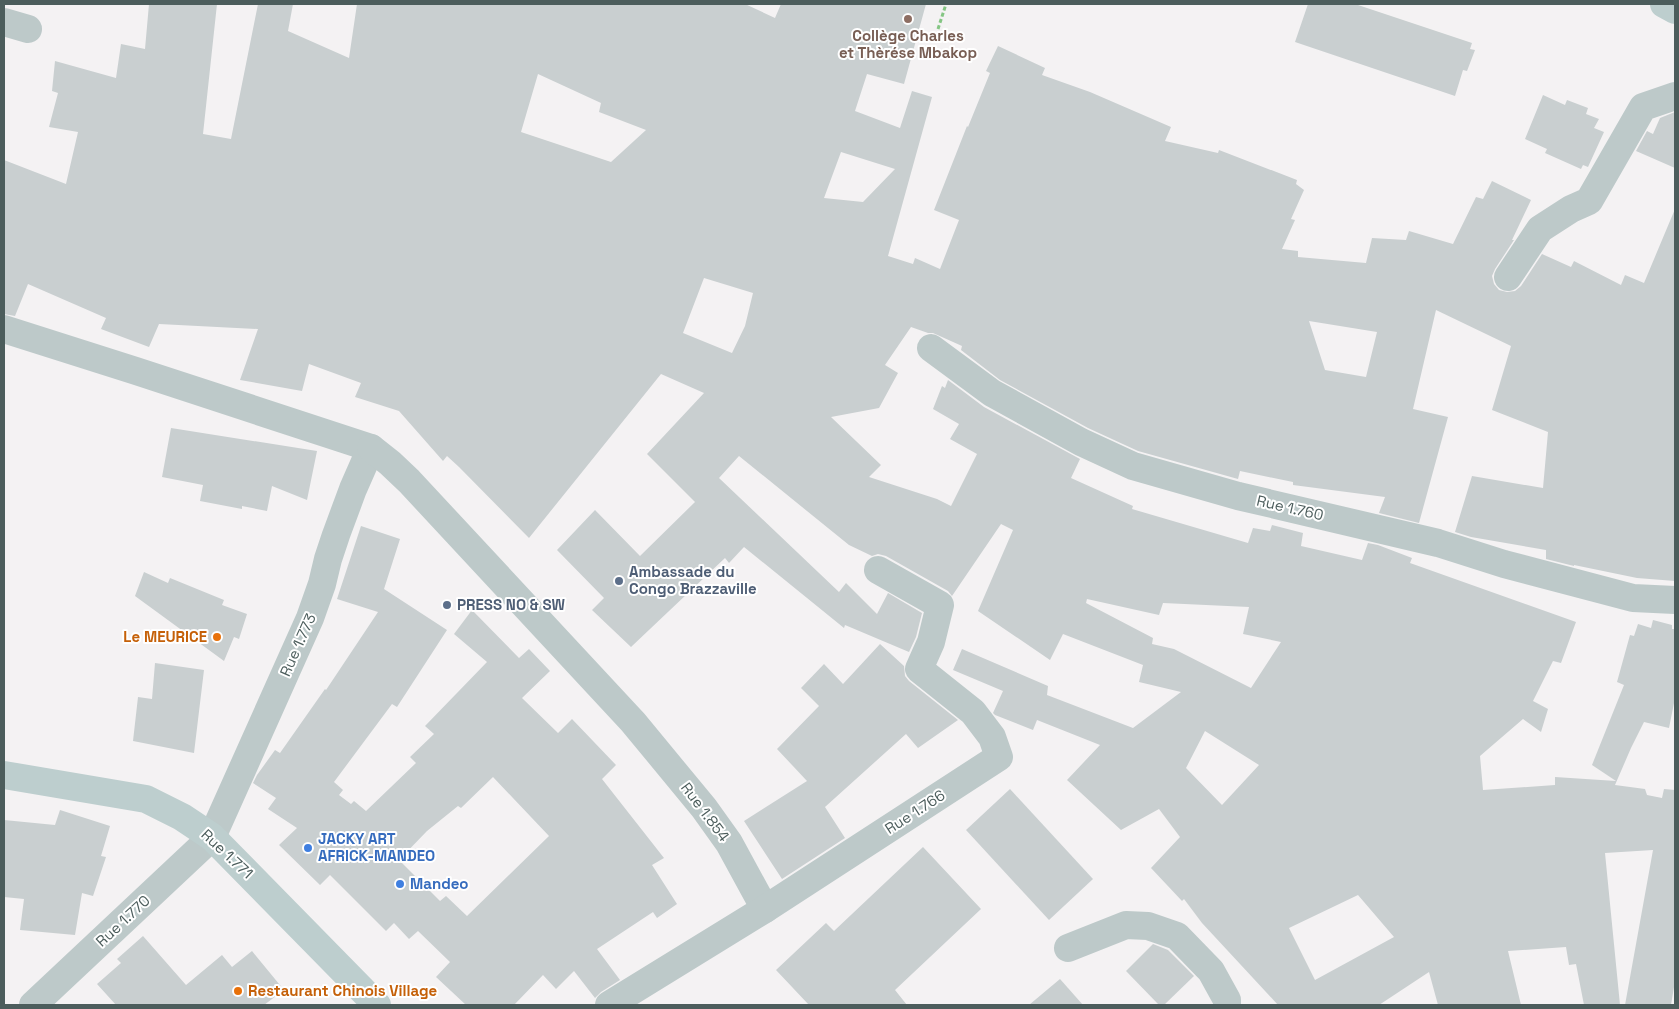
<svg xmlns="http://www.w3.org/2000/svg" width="1679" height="1009" font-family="'Space Grotesk',sans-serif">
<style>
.building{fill:#c9cfd0;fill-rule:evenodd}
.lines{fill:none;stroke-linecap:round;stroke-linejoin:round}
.path{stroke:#84c583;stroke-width:3;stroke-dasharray:4 2.5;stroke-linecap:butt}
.street{stroke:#bdc9c9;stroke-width:28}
.secondary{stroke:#bdcece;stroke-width:28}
.education-dot{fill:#8d6e63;stroke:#fff;stroke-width:2}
.service-dot{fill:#5c6f8a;stroke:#fff;stroke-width:2}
.food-dot{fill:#e8710a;stroke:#fff;stroke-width:2}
.shop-dot{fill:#3f7fe0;stroke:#fff;stroke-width:2}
.labels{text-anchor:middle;stroke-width:4;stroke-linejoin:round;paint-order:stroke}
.education-label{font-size:15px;font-weight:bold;fill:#785e54;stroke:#fff}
.street-label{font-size:15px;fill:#4c5d5c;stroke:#fff}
.service-label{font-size:15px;font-weight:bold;fill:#4e5e75;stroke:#fff;text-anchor:start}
.food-label{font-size:15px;font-weight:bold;fill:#c56008;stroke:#fff;text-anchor:end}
.shop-label{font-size:15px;font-weight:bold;fill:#366cbe;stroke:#fff;text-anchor:start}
</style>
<rect width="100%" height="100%" fill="#f4f2f3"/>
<g class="building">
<path d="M149 4H217L203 134 231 139 258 4H293L288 31 349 58 357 4H745L775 18 781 4H926L904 84 867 74 855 111 900 128 912 91 932 97 888 256 913 264 915 258 940 269 959 220 934 210 967 126 968 127 990 73 986 71 998 46 1045 68 1042 75 1090 92 1171 127 1165 141 1218 153 1219 150 1297 180 1296 184 1304 190 1291 219 1295 220 1282 249 1298 251V257L1366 263 1372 238 1406 240 1409 231 1453 244 1476 197 1483 199 1492 181 1531 200 1512 240H1514L1495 269 1492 276 1494 284 1499 290 1507 292 1515 291 1521 286 1542 254 1571 267 1574 261 1621 285 1625 275 1644 283 1675 209V581L1637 578 1574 565V566L1546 559V550L1471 537 1455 532 1472 476 1543 488 1548 432 1492 410 1511 346 1436 310 1413 409 1448 417 1419 523 1379 513 1385 497 1293 485V482L1240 471 1238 479 1138 451 1088 428 1000 380 961 350 962 346 933 333H928L911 327 885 365 898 373 879 408 831 417 881 465 869 477 937 499 951 506 977 454 950 439 959 424 933 409 942 386 945 388 948 380 984 407 1080 459 1071 478 1133 506 1132 509 1248 543 1253 528 1270 531 1272 525 1303 533 1301 546 1362 560 1368 543 1378 545 1412 558 1410 563 1576 622 1561 663 1553 661 1533 701 1548 709 1541 732 1523 719 1480 756 1483 790 1555 785V777L1616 781 1592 765 1624 685 1617 682 1630 635 1634 636 1638 624 1651 628 1653 620 1672 625V629H1675V698L1669 728 1644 722 1631 748 1615 785 1645 789 1647 795 1662 798 1664 789 1675 790V981L1671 1005H1625L1653 850 1605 853 1620 1005H1584L1576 964 1569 965 1566 947 1508 951 1521 1005H1438L1429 972 1379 1005H1278L1202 923 1184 899 1182 901 1151 868 1180 837 1159 809 1121 830 1067 780 1100 745 1037 720 1033 730 995 715 993 713 1003 691 953 670 962 649 1048 686 1047 695 1133 728 1181 692 1139 682 1143 665 1063 634 1050 660 978 611 1013 530 1001 524 952 596 948 591 886 556 878 554 872 556 849 545 739 456 719 478 839 592 846 583 877 614 888 593 922 613 916 637 909 652 845 625 844 628 744 547 729 563 725 558 631 647 592 610 604 598 557 550 595 510 640 556 695 502 647 454 704 393 661 374 529 538 459 467 447 456 443 461 399 411 355 397 361 383 309 364 302 391 240 380 258 329 159 324 149 347 101 329 106 318 28 284 15 316 4 314V160L66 184 78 132 49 127 58 93 52 91 55 61 116 78 121 44 145 49ZM538 74 601 103 599 112 646 130 611 162 521 132ZM841 152 895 169 863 202 824 198ZM704 278 753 293 745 326 732 353 683 333ZM1309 321 1377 332 1366 377 1325 370ZM1087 599 1159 615 1163 603 1249 607 1243 634 1281 642 1251 688 1174 649 1152 644 1153 638 1086 603ZM1205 731 1259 765 1222 805 1186 768ZM1358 895 1394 937 1315 980 1289 928Z"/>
<polygon points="1308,4 1355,4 1472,43 1470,49 1475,50 1467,71 1463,70 1455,96 1295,42"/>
<polygon points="1543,95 1565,105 1567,100 1588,108 1586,114 1599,119 1594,128 1604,132 1588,167 1583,165 1581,169 1545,153 1547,149 1525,139"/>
<polygon points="1675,112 1675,168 1636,151 1647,131 1653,134 1660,118"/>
<polygon points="171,428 317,451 307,500 272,486 267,511 242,506 242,509 200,501 203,485 162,477"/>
<path d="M361 526 400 539 384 589 447 630 397 707 392 704 334 782 343 790 339 795 351 804 354 801 366 811 416 763 410 757 434 734 425 726 487 662 454 634 472 610 519 658 529 649 550 671 522 698 558 733 572 719 616 765 602 779 664 858 652 865 677 904 657 918 653 912 597 949 620 980 601 992 595 998 574 971 556 989 543 975 514 1005H466L436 977 450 962 418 931 409 939 394 923 386 931 330 875 320 885 279 845 297 828 268 809 276 798 253 783 257 775 275 750 280 753 325 689 326 690 378 612 337 599ZM493 777 549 836 467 916 446 896 440 901 399 860 427 831 458 806 461 808Z"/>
<polygon points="144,572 168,583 170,578 224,600 222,605 247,614 239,639 234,637 224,661 135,596"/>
<polygon points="880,644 904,666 905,676 909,681 958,720 918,748 906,734 825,807 845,838 782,879 744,821 807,781 777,749 819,706 801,688 824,664 843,684"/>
<polygon points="155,663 204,670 194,753 133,741 138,697 152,699"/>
<polygon points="1010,789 1093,879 1049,920 966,830"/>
<polygon points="60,810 110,826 101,856 106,857 93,896 82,893 75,935 20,930 24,899 4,897 4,820 55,825"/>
<polygon points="923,847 981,909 895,990 907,1005 809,1005 776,970 826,923 834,931"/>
<polygon points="143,936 186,985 222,955 232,967 252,951 284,990 264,1005 116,1005 97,984 121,963 117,959"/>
<polygon points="1153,944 1168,950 1194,976 1164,1005 1159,1005 1126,971"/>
<polygon points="1060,979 1083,1005 1029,1005"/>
</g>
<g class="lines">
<polyline class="path" points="938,29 946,4"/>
<g class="street">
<polyline points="4,22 28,29"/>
<polyline points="1508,277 1540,229 1571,209 1589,201 1643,107 1675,96"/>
<polyline points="4,329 136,371 371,448 353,489 336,535 328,559 322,584 310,618 212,837 33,1005"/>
<polyline points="931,348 992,393 1081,442 1133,466 1238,496 1438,543 1504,564 1633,598 1675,600"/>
<polyline points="371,448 390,463 409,481 633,722 704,808 729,843 765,909"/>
<polyline points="1068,948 1126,925 1148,926 1177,936 1211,971 1227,1000 1227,1005"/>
<polyline points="609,1005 765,909 999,757 992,737 973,712 919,669 931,642 940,605 878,570"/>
</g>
<g class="secondary">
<polyline points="1664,4 1675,10"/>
<polyline points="4,775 146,799 182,817 212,837 377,1005"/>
</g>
</g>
<circle class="education-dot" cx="908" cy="19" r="5"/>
<g class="service-dot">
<circle cx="619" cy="581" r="5"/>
<circle cx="447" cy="605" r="5"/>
</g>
<g class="food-dot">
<circle cx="217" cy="637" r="5"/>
<circle cx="238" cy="991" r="5"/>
</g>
<g class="shop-dot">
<circle cx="308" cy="848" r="5"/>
<circle cx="400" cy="884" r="5"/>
</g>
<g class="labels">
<g class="education-label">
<text x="908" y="41">Collège Charles<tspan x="908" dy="17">et Thèrése Mbakop</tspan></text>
</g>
<g class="street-label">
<text transform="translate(1290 508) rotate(13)" y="5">Rue 1.760</text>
<text transform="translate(298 645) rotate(-66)" y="5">Rue 1.773</text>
<text transform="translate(705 812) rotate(53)" y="5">Rue 1.854</text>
<text transform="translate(915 812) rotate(-33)" y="5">Rue 1.766</text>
<text transform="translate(227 854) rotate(43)" y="5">Rue 1.771</text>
<text transform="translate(123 921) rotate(-43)" y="5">Rue 1.770</text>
</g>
<g class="service-label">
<text x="629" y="577">Ambassade du<tspan x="629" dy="17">Congo Brazzaville</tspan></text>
<text x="457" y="610">PRESS NO &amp; SW</text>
</g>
<g class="food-label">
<text x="207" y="642">Le MEURICE</text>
<text x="248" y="996" text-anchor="start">Restaurant Chinois Village</text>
</g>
<g class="shop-label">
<text x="318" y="844">JACKY ART<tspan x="318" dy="17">AFRICK-MANDEO</tspan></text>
<text x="410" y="889">Mandeo</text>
</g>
</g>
<rect width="1679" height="1009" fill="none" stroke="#4c5d5c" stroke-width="10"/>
</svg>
